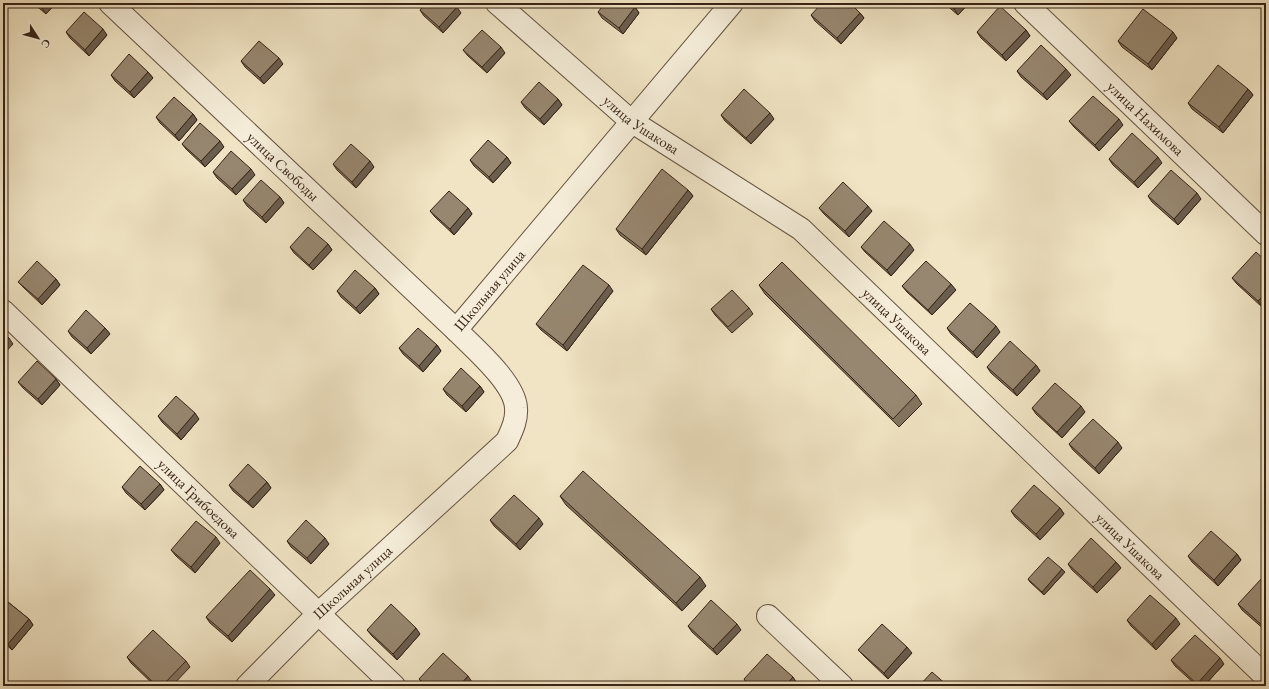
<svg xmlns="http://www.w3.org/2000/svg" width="1269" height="689" font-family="'EB Garamond',serif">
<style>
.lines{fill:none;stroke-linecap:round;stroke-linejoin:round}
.minor-casing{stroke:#655341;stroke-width:24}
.minor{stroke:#f5edd9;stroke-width:22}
.wall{fill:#827460;stroke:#372315}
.shaded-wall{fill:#6a5e4e;stroke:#372315}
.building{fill:#978770;stroke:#372315}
.labels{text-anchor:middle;stroke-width:3;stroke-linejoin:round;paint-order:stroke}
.street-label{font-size:15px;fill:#372315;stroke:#f5edd9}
</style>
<rect width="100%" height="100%" fill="#f0e4c4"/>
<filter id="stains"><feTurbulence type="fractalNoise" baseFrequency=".005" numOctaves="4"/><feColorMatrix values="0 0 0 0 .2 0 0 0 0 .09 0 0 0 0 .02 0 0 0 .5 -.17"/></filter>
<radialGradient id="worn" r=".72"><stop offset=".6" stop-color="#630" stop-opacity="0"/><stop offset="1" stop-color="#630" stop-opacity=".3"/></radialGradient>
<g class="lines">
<g class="minor-casing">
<g id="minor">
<path id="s1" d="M110 3 456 330"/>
<path id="s2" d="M497 3 631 121 801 229 1266 677"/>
<path id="s3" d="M1025 3 1266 234"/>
<path id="s4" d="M3 311 394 686"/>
<polyline points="768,616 842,686"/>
<path id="s5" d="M247 686 318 614 507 441C512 430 517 420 516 408 515 383 474 348 456 330L732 3"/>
</g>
</g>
<use href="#minor" class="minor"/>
</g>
<g class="wall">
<polygon points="33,3 56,3 46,14"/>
<polygon points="944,3 969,3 958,15"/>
<polygon points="635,7 639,13 623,34 602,18 598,12"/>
<polygon points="420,10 461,13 443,33 424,16"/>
<polygon points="860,13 864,18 841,44 815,21 811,15"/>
<polygon points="1026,30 1030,36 1006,61 981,38 977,32"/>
<polygon points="66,32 107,35 89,56 70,38"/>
<polygon points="1177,38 1152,70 1122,47 1118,41"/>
<polygon points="463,50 505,53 487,73 468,56"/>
<polygon points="241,61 283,64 264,84 245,67"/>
<polygon points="1017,71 1071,75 1047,100 1021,77"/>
<polygon points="148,72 153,78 134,98 115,81 111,75"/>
<polygon points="1248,89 1253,95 1223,133 1192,109 1188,103"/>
<polygon points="558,99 562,105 544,125 525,108 521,102"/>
<polygon points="193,114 197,120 179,141 160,123 156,117"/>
<polygon points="721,115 774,119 751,144 725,121"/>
<polygon points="1069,121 1123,125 1099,151 1074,127"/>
<polygon points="182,144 224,147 205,167 186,149"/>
<polygon points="507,157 511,163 493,183 474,166 470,160"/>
<polygon points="1109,159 1162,163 1138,188 1113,165"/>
<polygon points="333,164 374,167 356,188 337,170"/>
<polygon points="213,172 255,175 236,195 217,178"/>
<polygon points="688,190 693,196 646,255 620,235 616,229"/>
<polygon points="1148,196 1201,199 1178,225 1152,202"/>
<polygon points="280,197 284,203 266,223 247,206 243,200"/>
<polygon points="468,208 472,214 454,235 435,217 430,211"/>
<polygon points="819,208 872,211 849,237 824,214"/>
<polygon points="328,244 332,250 313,270 294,253 290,247"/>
<polygon points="861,247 914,250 891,276 865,252"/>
<polygon points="1266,261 1266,303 1262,307 1237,284 1232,278"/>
<polygon points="56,279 60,285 42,305 23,287 18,282"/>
<polygon points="759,285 916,395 922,404 899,427 765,294"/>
<polygon points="902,286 956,290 932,315 907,292"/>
<polygon points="375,288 379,294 360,314 341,297 337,291"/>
<polygon points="613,291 567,351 541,330 536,324"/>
<polygon points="749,308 753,314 732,333 715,315 711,309"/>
<polygon points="105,328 110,334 91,354 72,337 68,331"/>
<polygon points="947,328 1000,332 977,358 951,334"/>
<polygon points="437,345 441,351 423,372 403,354 399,348"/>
<polygon points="1036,365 1040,371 1017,396 991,373 987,367"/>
<polygon points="56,379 60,385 42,405 23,388 18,382"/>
<polygon points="480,386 484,392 466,412 447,395 443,389"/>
<polygon points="1032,408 1085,412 1062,438 1036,414"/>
<polygon points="158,416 199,419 181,440 162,422"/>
<polygon points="1069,444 1122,448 1099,474 1073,450"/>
<polygon points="267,482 271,488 253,508 233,491 229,485"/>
<polygon points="160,484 164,490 145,510 126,493 122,487"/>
<polygon points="560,496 706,586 682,611 566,505"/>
<polygon points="1060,508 1064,514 1040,540 1015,517 1011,511"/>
<polygon points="490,520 543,524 520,550 494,526"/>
<polygon points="287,541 329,544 311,564 291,547"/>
<polygon points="220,543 195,573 176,556 171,550"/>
<polygon points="1237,554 1241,560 1218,586 1192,562 1188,556"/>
<polygon points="1116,562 1121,568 1097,593 1072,570 1068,564"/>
<polygon points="1062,569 1065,572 1044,595 1030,582 1028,579"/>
<polygon points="1266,582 1266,631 1242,610 1238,604"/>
<polygon points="275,595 232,642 210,623 206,617"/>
<polygon points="3,598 29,619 33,625 12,650 3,642"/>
<polygon points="1127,620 1180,624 1156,650 1131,626"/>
<polygon points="688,626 741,630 717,655 692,632"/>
<polygon points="367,630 420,634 397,660 372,636"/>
<polygon points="858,650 912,653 888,679 863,655"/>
<polygon points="127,657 186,661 190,667 172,686 155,686 131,663"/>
<polygon points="1171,660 1224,664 1204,686 1197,686 1175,666"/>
<polygon points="419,679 472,682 469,686 425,686"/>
<polygon points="744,679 797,683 795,686 749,686"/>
</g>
<g class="shaded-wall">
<polygon points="47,3 56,3 46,14 42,8"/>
<polygon points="959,3 969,3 958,15 954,9"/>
<polygon points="457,7 461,13 443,33 439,27"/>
<polygon points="635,7 639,13 623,34 619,28"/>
<polygon points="860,13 864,18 841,44 837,38"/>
<polygon points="103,29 107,35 89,56 85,50"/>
<polygon points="1026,30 1030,36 1006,61 1002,55"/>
<polygon points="1173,32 1177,38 1152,70 1148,64"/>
<polygon points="501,47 505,53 487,73 482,67"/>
<polygon points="279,58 283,64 264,84 260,78"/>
<polygon points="1066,69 1071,75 1047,100 1043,94"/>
<polygon points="148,72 153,78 134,98 130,92"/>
<polygon points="1248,89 1253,95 1223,133 1219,127"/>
<polygon points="558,99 562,105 544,125 540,119"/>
<polygon points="770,113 774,119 751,144 746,138"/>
<polygon points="193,114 197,120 179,141 175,135"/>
<polygon points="1119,119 1123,125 1099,151 1095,145"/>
<polygon points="220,141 224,147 205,167 201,161"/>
<polygon points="507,157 511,163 493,183 489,177"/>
<polygon points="1158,157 1162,163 1138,188 1134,182"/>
<polygon points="370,161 374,167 356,188 352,182"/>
<polygon points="251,169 255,175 236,195 232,189"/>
<polygon points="688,190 693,196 646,255 642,249"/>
<polygon points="1197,193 1201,199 1178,225 1174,219"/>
<polygon points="280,197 284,203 266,223 262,217"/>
<polygon points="868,206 872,211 849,237 845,231"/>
<polygon points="468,208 472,214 454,235 450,229"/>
<polygon points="328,244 332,250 313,270 309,265"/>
<polygon points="910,244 914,250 891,276 887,270"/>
<polygon points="56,279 60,285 42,305 38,299"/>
<polygon points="951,284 956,290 932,315 928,310"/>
<polygon points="609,285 613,291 567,351 563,345"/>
<polygon points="375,288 379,294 360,314 356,308"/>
<polygon points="1266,293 1266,303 1262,307 1258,301"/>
<polygon points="996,326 1000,332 977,358 973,352"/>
<polygon points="105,328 110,334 91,354 87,348"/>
<polygon points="9,338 13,344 3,355 3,344"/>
<polygon points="437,345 441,351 423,372 419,366"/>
<polygon points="1036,365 1040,371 1017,396 1013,390"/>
<polygon points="56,379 60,385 42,405 38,399"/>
<polygon points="480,386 484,392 466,412 462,406"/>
<polygon points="1081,406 1085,412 1062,438 1057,432"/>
<polygon points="195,413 199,419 181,440 177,434"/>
<polygon points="1118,442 1122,448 1099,474 1095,468"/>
<polygon points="267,482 271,488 253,508 248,502"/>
<polygon points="160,484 164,490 145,510 141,504"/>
<polygon points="1060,508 1064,514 1040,540 1036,534"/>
<polygon points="539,518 543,524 520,550 516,544"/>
<polygon points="216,537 220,543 195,573 191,567"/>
<polygon points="325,538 329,544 311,564 307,558"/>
<polygon points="1237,554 1241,560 1218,586 1214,580"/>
<polygon points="1116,562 1121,568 1097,593 1093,587"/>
<polygon points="1062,569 1065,572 1044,595 1042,592"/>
<polygon points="700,577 706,586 682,611 676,603"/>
<polygon points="270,589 275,595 232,642 228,636"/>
<polygon points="1176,618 1180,624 1156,650 1152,644"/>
<polygon points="29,619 33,625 12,650 8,644"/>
<polygon points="737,624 741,630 717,655 713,649"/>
<polygon points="1266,624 1266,630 1264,627"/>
<polygon points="416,628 420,634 397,660 393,654"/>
<polygon points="907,647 912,653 888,679 884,673"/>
<polygon points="1220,658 1224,664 1204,686 1198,686 1197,684"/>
<polygon points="468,676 472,682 469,686 459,686"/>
<polygon points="793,677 797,683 795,686 785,686"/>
</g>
<g class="building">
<polygon points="36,3 47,3 42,8"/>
<polygon points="426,3 453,3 457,7 439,27 420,10"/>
<polygon points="605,3 630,3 635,7 619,28 598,12"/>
<polygon points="822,3 850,3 860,13 837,38 811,15"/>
<polygon points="947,3 959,3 954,9"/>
<polygon points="1000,6 1026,30 1002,55 977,32"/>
<polygon points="1143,9 1173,32 1148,64 1118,41"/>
<polygon points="84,12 103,29 85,50 66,32"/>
<polygon points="482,30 501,47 482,67 463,50"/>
<polygon points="259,41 279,58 260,78 241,61"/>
<polygon points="1041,45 1066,69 1043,94 1017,71"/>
<polygon points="129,54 148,72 130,92 111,75"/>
<polygon points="1218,65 1248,89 1219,127 1188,103"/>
<polygon points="539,82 558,99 540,119 521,102"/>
<polygon points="744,89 770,113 746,138 721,115"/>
<polygon points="1093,96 1119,119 1095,145 1069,121"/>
<polygon points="174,97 193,114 175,135 156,117"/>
<polygon points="200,123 220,141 201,161 182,144"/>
<polygon points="1132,133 1158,157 1134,182 1109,159"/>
<polygon points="488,140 507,157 489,177 470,160"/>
<polygon points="351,144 370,161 352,182 333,164"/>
<polygon points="231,151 251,169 232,189 213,172"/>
<polygon points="662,169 688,190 642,249 616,229"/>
<polygon points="1171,170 1197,193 1174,219 1148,196"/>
<polygon points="261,180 280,197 262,217 243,200"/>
<polygon points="843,182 868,206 845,231 819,208"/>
<polygon points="449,191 468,208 450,229 430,211"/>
<polygon points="884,221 910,244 887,270 861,247"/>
<polygon points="308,227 328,244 309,265 290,247"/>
<polygon points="1256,252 1266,261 1266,293 1258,301 1232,278"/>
<polygon points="37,261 56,279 38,299 18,282"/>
<polygon points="926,261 951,284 928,310 902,286"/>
<polygon points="782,262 916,395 893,419 759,285"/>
<polygon points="583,265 609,285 563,345 536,324"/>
<polygon points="355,270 375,288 356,308 337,291"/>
<polygon points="732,290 749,308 728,327 711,309"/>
<polygon points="970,303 996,326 973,352 947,328"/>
<polygon points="86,310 105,328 87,348 68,331"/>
<polygon points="418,328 437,345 419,366 399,348"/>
<polygon points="3,332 9,338 3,344"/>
<polygon points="1010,341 1036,365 1013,390 987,367"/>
<polygon points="37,361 56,379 38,399 18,382"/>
<polygon points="461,368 480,386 462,406 443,389"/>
<polygon points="1055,383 1081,406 1057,432 1032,408"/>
<polygon points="176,396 195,413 177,434 158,416"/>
<polygon points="1093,419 1118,442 1095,468 1069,444"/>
<polygon points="248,464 267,482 248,502 229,485"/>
<polygon points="140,466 160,484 141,504 122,487"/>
<polygon points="583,471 700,577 676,603 560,496"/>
<polygon points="1034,485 1060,508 1036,534 1011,511"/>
<polygon points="514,495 539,518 516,544 490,520"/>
<polygon points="306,520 325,538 307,558 287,541"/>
<polygon points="196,521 216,537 191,567 171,550"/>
<polygon points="1211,531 1237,554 1214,580 1188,556"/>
<polygon points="1091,538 1116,562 1093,587 1068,564"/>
<polygon points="1048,557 1062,569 1042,592 1028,579"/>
<polygon points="250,570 270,589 228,636 206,617"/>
<polygon points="1262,578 1266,582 1266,624 1264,627 1238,604"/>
<polygon points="1150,595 1176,618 1152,644 1127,620"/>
<polygon points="3,598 29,619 8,644 3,640"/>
<polygon points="711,600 737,624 713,649 688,626"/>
<polygon points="391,604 416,628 393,654 367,630"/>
<polygon points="882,624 907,647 884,673 858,650"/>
<polygon points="153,630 186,661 162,686 157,686 127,657"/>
<polygon points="1195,635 1220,658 1197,684 1171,660"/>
<polygon points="443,653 468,676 459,686 427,686 419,679"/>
<polygon points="767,654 793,677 785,686 751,686 744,679"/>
<polygon points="932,672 948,686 919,686"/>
</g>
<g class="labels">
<g class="street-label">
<text dy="5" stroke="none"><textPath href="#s3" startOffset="167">улица Нахимова</textPath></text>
<text dy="5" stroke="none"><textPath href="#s2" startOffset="189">улица Ушакова</textPath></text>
<text dy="5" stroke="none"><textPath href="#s1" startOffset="238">улица Свободы</textPath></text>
<text dy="5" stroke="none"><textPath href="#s5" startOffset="544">Школьная улица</textPath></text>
<text dy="5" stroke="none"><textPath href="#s2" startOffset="513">улица Ушакова</textPath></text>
<text dy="5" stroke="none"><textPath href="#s4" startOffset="271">улица Грибоедова</textPath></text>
<text dy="5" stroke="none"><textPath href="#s2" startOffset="837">улица Ушакова</textPath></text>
<text dy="5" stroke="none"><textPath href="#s5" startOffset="148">Школьная улица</textPath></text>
</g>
</g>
<rect width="1269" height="689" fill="none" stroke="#f0e4c4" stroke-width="16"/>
<rect x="4" y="4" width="1261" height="681" fill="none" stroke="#372315" stroke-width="2"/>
<rect x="8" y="8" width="1253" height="673" fill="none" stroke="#372315"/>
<g transform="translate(38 38) rotate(126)" stroke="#f5edd9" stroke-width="3" paint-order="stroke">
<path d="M0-3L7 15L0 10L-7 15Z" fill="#372315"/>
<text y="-6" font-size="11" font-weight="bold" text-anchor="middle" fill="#372315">С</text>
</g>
<rect width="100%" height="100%" filter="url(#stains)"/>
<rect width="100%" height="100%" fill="url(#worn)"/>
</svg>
